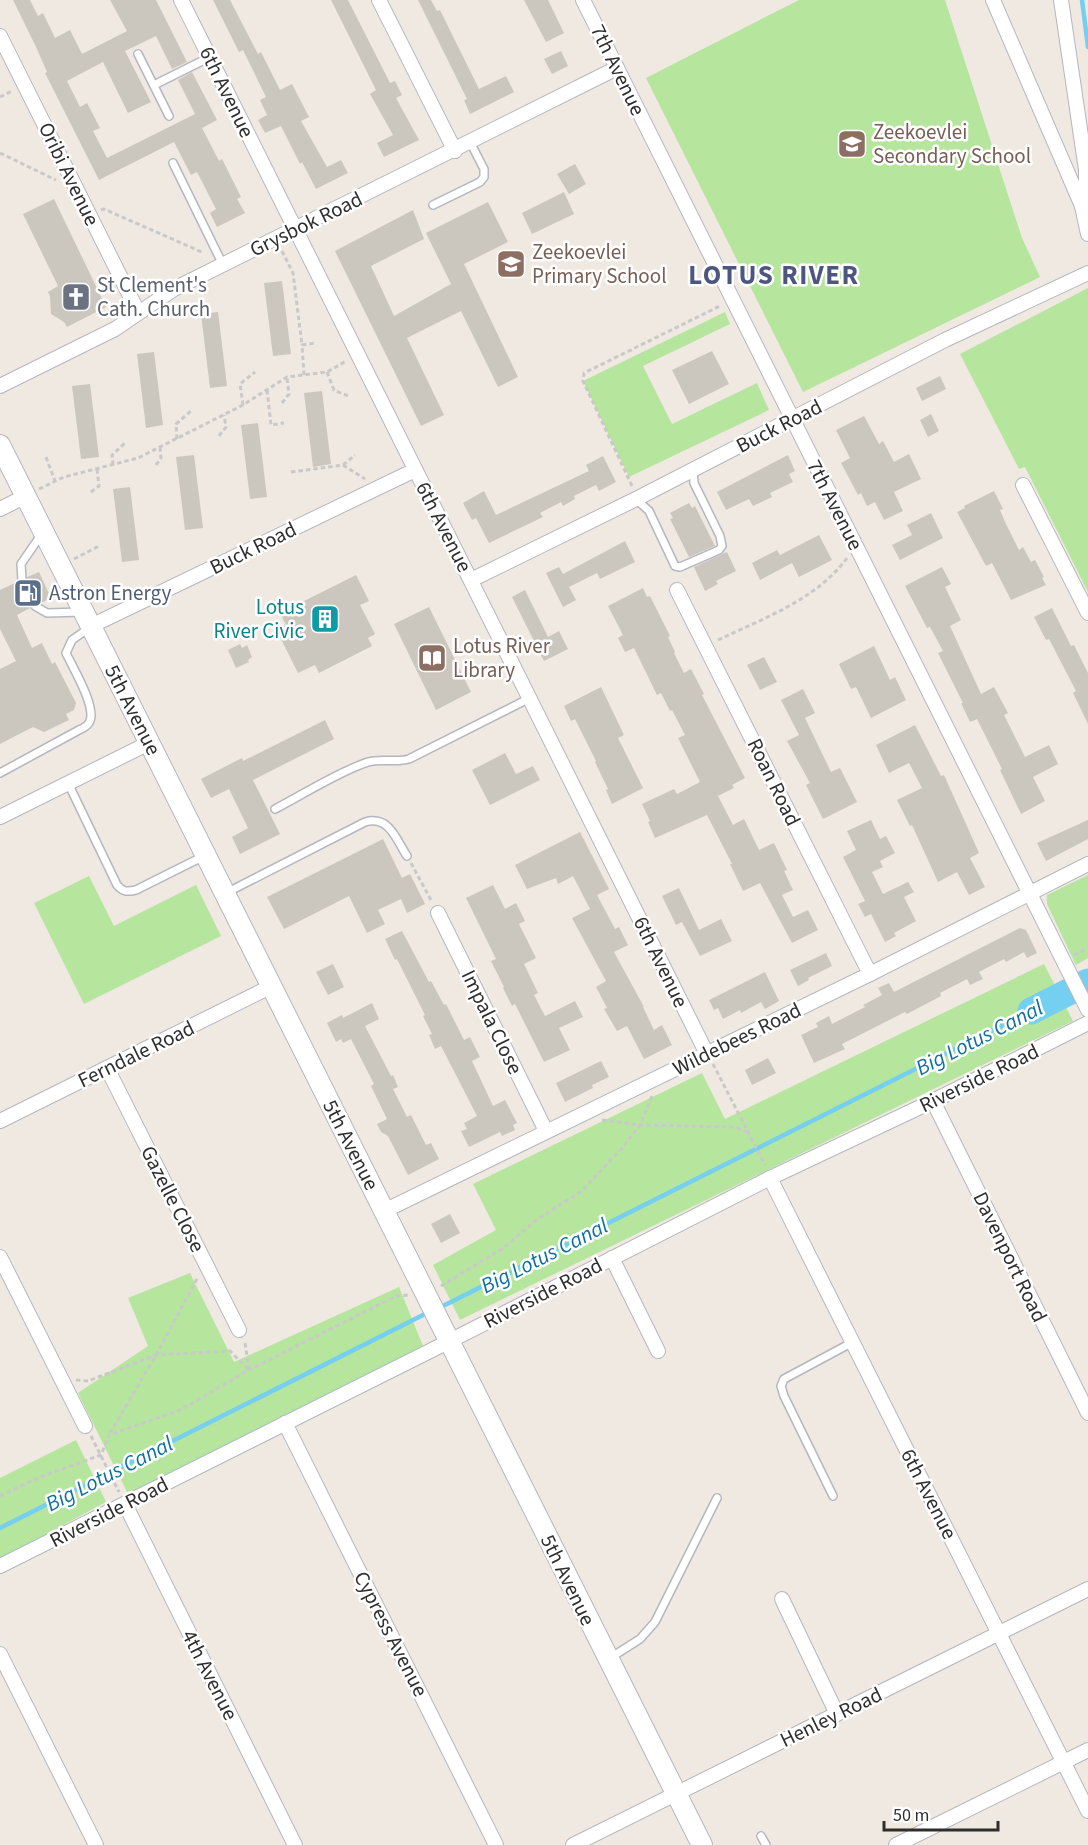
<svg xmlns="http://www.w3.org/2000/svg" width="1088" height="1845" font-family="'Source Sans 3',sans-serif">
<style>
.green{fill:#b6e59e}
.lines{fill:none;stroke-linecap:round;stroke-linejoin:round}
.stream{stroke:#75cff0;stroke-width:4.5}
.river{stroke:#75cff0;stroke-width:27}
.building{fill:#cbc7bf}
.service-casing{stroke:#b4b7c1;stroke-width:10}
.minor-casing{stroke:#b4b7c1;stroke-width:16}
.secondary-casing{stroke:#b4b7c1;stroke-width:22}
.path{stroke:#c9c9c9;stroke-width:3;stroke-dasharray:4.5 3;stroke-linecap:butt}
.service{stroke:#fff;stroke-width:7}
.minor{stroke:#fff;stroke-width:14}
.secondary{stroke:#fff;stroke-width:20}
.labels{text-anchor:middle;stroke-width:5;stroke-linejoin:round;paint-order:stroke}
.street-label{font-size:21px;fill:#2e2e2e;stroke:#fff}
.education-label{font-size:21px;fill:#785e54;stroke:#fff;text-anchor:start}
.worship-label{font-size:21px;fill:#5b616d;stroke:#fff;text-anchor:start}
.service-label{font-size:21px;fill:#4e5e75;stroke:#fff;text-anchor:start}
.culture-label{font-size:21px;fill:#0d838f;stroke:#fff;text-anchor:end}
.water-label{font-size:22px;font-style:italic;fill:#0d6fa3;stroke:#fff}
.district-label{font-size:27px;font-weight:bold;letter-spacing:1.5px;fill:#4d5680;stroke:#fff}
</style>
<rect width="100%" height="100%" fill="#efe9e1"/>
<g class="green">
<polygon points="799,0 945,0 1022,238 1040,277 803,392 646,78"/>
<polygon points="1088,288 1088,592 1025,467 1019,469 960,354"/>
<polygon points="725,312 730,324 643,366 672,424 757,383 769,410 629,477 583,381"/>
<polygon points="1088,875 1088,958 1076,965 1047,904 1047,895"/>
<polygon points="89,876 114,926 196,885 221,936 84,1004 34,903"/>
<polygon points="1044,964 1073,1021 460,1320 433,1265 496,1230 473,1184 702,1073 725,1119"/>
<polygon points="190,1273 234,1362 399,1287 423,1346 128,1494 78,1393 148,1346 128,1298"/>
<polygon points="76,1440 106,1502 0,1559 0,1478"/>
</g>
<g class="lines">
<g class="stream">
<polyline points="1082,0 1088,47"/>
<polyline points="437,1309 1031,1011"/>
<polyline points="0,1528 429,1312"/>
</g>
<polyline class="river" points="1031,1011 1088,982"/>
</g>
<g class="building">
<polygon points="13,0 30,0 38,16 43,13 55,38 70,30 82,54 127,31 110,0 156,0 187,62 172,69 156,36 125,51 151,102 128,113 103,62 67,81 80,107 87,103 100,128 93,131 107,158 195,114 178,80 192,72 217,120 202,128 219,161 222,159 241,197 237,199 245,213 217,227 210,213 216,209 197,172 191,175 174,142 99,180 45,73 47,72 36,47"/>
<polygon points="213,0 230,0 258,54 261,52 280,90 292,84 309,117 301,121 327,167 341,160 348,173 316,189 302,162 300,164 281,126 265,133 258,120 267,115 260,100 266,97 243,50 239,52"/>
<polygon points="331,0 348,0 390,83 395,81 402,95 396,98 419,140 384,157 377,143 393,135 370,94 376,90"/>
<polygon points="418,0 431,0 437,11 440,10 479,89 506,76 514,92 470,114 464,100 467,99"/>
<polygon points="524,0 548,0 564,33 546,42"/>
<polygon points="561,51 568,66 552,74 544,59"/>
<polygon points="575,164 586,184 569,194 557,174"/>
<polygon points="564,192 574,214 532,234 522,213"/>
<polygon points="54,199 106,307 67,327 64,322 51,314 50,296 48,292 58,286 23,214"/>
<polygon points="488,202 508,242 464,264 518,377 498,387 461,311 407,338 444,415 421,426 335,251 413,210 424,239 371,266 394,316 451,284 426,233"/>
<polygon points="282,281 291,354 273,356 264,283"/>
<polygon points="218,312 227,386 210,388 201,314"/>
<polygon points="712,351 729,384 689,404 672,370"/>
<polygon points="154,352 163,425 146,428 137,354"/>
<polygon points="940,376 946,389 922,401 916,388"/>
<polygon points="90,384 99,457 81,459 72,386"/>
<polygon points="322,391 331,464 313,467 304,393"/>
<polygon points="931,414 939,431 928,437 920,420"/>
<polygon points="864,416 879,444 883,441 894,462 909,454 921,479 894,492 903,511 884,520 875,502 867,506 861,493 858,495 841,463 850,458 836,430"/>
<polygon points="258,423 267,497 250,499 241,425"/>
<polygon points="194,455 203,528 185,530 176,457"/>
<polygon points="788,455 795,471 789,474 793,482 770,493 772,497 753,506 749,499 726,510 717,492"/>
<polygon points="603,456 616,482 599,491 596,485 574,496 575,499 563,506 561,502 540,513 543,517 489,543 476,518 472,520 463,503 484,491 496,515 589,471 586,465"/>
<polygon points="130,487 139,560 122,562 113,489"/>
<polygon points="994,491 1003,509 1000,510 1005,522 1019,550 1023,547 1031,562 1035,560 1044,577 1042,578 1046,585 1011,600 992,563 986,566 957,512 965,508 964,506"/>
<polygon points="689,503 692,508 695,506 715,546 689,557 670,519 673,518 670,513"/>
<polygon points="931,513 943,538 900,560 892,545 912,535 907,525"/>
<polygon points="819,535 832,560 799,577 792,563 760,580 752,563 777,550 780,555"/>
<polygon points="625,541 635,562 600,579 597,573 569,587 576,600 563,607 546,573 559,567 563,574"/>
<polygon points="727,552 736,571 716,581 718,584 705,591 694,567"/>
<polygon points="942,567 951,584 945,587 961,620 950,626 981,694 994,687 1008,713 1004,715 1025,757 1049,745 1058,764 1033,777 1045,801 1021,814 1000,770 1002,769 977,719 970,722 961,703 963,703 938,653 943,651 930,627 927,628 905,586"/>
<polygon points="39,572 51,598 41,603 33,601 30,604 30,608 17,615 32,648 42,643 52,664 55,662 76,703 74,710 66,714 69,720 44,732 33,727 0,744 0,669 16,661 0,629 0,590 17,582 20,585 25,585 27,577"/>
<polygon points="356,575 369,601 360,605 375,634 368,638 372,646 319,673 315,665 298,673 276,629 286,625 280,613"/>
<polygon points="643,588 647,597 650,596 670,636 668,637 675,652 674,653 684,673 691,669 704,694 702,695 745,778 732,785 734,788 718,796 733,825 744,819 759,850 774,843 787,870 784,871 793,890 782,895 793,917 808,910 818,930 792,943 760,883 743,891 730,864 732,864 707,815 655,838 648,822 650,821 642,804 674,789 677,794 700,782 678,738 685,735 672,710 670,711 661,693 657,695 634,648 625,652 618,638 623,635 608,606"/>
<polygon points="525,590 548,637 559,631 568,649 544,661 512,597"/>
<polygon points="429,607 471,692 436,710 394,624"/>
<polygon points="1052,608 1071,646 1074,645 1088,673 1088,724 1073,693 1076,691 1049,639 1046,640 1034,617"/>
<polygon points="240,644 242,648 247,645 252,657 248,660 249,662 236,668 228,650"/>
<polygon points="874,646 890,680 895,677 906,700 871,718 856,687 851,689 839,664"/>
<polygon points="764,657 777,682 760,690 747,665"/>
<polygon points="601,687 624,735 618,738 643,788 612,804 606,790 608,789 595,762 596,761 575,719 571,721 564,706"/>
<polygon points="803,689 815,713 805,718 831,772 840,768 857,802 823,819 806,785 810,783 787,741 799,735 781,700"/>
<polygon points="325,720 334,739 253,780 280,834 240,854 232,837 248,828 229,789 211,798 201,779 242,758 243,761"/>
<polygon points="915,725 941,776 944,775 979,853 970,858 985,887 969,895 957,872 938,882 912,825 910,826 897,800 922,788 909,763 889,773 876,745"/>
<polygon points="505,753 516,774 533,766 540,780 490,805 472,770"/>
<polygon points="871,820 880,839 886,836 895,853 880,861 883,867 872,872 883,894 908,882 914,892 904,897 916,921 894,933 896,936 885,942 871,914 865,917 858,904 865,901 843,857 856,850 847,831"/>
<polygon points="1088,820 1088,839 1046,861 1037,843"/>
<polygon points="580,832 609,889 597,895 615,929 619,927 628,945 614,952 644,1007 643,1007 654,1030 662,1025 672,1045 644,1059 627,1026 617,1031 604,1009 607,1008 596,987 606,981 572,918 590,909 573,876 558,884 556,878 527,889 515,865"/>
<polygon points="383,839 402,878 410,874 425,904 407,913 401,899 378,910 385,924 367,933 349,896 284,929 267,897"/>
<polygon points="493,885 505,909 516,903 525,921 519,924 536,958 524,964 538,993 534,995 545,1016 575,1001 583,1017 559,1028 570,1050 544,1062 515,1004 512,1006 503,988 504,987 491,961 496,959 466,898"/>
<polygon points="679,888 699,930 721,919 732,941 700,956 682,922 676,925 662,896"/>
<polygon points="1020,928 1026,930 1037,953 1027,958 1024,952 1006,962 1004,959 979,972 983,979 970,985 967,979 940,993 941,996 907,1014 905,1012 842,1044 845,1049 814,1063 801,1035 818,1027 816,1023 829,1016 832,1024 865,1007 863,1005 882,995 878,988 889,983 894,992"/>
<polygon points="402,931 429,982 431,981 444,1005 446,1004 464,1040 470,1037 480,1057 472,1061 493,1106 505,1100 517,1123 513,1125 515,1130 502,1136 500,1132 469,1147 461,1131 467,1129 464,1123 477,1116 441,1046 435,1049 429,1035 432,1034 423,1016 425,1015 397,959 395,960 385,939"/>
<polygon points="826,953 832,966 808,978 809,980 798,986 790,970"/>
<polygon points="333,964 344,987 328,995 316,972"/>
<polygon points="765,972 779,1001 765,1009 761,1002 741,1013 740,1010 723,1019 718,1008 714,1010 709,1000"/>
<polygon points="372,1003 379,1019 365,1026 391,1076 393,1075 398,1087 393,1089 407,1117 411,1115 426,1145 431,1143 439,1159 408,1175 388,1136 381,1132 377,1124 387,1119 371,1086 374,1084 351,1039 343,1043 341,1039 336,1042 327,1023 342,1015 343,1018"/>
<polygon points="768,1058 776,1073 752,1085 745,1070"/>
<polygon points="601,1061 609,1077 592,1085 593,1088 565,1102 556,1083"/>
<polygon points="450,1214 460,1233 441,1243 431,1224"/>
</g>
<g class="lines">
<g class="service-casing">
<g id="service">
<polyline points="138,54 169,116"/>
<polyline points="154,85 210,57"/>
<polyline points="173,163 223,265"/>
<polyline points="433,205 480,182 484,177 484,169 470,142"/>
<polyline points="636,499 649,511 675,566 680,567 719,550 722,546 720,536 694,483 693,470"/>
<polyline points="22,580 21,564 41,535"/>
<polyline points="35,606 47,613 81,612"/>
<path d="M0 773 79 730C84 728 88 726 90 721 96 706 73 668 66 653L72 640 89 628"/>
<path d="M68 783 117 885C123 892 127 892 136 890L204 856"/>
<path d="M275 809C302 795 340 771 368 762 382 758 396 763 409 759L530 698"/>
<path d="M228 892 365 822C389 815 396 839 407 856"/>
<polyline points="833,1496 784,1396 781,1386 784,1379 853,1342"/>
<polyline points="610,1658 640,1639 655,1622 717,1498"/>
<polyline points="761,1836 766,1845"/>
</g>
</g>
<g class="minor-casing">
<g id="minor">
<polyline points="181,0 707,1054"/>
<polyline points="379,0 455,151"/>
<polyline points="583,0 1088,1010"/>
<polyline points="993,0 1082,206 1088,234"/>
<polyline points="1061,0 1086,170 1086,192 1082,206"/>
<polyline points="0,36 138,312"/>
<polyline points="0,386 115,329 174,289 617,68"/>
<polyline points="1023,485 1088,613"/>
<polyline points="0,509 26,496"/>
<polyline points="471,580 636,499 945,340 1088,273"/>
<polyline points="677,590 870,974"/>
<polyline points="91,626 415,470"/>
<polyline points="0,817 149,743"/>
<polyline points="438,913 546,1131"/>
<polyline points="107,1068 239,1330"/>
<polyline points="933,1101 1088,1413"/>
<polyline points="0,1121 272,986"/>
<polyline points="770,1178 1088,1811"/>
<polyline points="384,1211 870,974 1088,864"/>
<polyline points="0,1257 85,1426"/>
<polyline points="612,1258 658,1351"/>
<polyline points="285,1423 496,1845"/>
<polyline points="125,1504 295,1845"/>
<polyline points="0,1566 432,1350 770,1178 933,1101 1088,1023"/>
<polyline points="782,1599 837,1714"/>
<polyline points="0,1654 96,1845"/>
<polyline points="573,1845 1088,1589"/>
<polyline points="896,1845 1088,1750"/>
</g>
</g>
<g class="secondary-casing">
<polyline id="secondary" points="0,445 702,1845"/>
</g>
<g class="path">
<polyline points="0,97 12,91"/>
<polyline points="0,153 56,180"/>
<polyline points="101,210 104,209 204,253"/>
<polyline points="282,251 293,273 302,345"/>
<polyline points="327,372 334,390 348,396"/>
<polyline points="304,375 302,345 315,343"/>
<polyline points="267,390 271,425 284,423"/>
<polyline points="282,403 289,394 287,378"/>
<polyline points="243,405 240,384 255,372"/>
<polyline points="219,436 226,427 224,415"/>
<polyline points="177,439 176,424 192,410"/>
<polyline points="46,457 55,481"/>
<polyline points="113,465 112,455 126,442"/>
<polyline points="156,465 161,458 160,448"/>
<polyline points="343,465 355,455"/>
<polyline points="291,472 343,465 365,479"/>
<polyline points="632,486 583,381 584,373 720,306"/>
<polyline points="39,489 64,477 138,458 243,405 287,377 327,372 346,361"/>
<polyline points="91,492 99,486 97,469"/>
<polyline points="74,559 99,546"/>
<path d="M718 640C764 618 816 600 847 558"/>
<polyline points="411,863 432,902"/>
<polyline points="1074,955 1088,948"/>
<polyline points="713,1064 765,1165"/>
<polyline points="602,1120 640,1125 735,1127 749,1133"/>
<polyline points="441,1286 505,1247 535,1221 583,1190 622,1148 640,1125 652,1096"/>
<polyline points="245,1343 249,1369"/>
<polyline points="76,1380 88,1381 156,1355 230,1351 249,1370"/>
<polyline points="110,1433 156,1355 198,1277"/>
<polyline points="91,1436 119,1492"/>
<polyline points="0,1496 40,1477 101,1455 109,1435 180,1410 249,1370 396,1296 409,1295"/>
</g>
<use href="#service" class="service"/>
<use href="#minor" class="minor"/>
<use href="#secondary" class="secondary"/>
</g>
<defs>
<g id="school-square" transform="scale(1.5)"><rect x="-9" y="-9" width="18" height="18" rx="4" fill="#8d6e63" stroke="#fff"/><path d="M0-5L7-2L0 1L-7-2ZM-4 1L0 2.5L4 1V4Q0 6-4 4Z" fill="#fff"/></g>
<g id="church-square" transform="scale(1.5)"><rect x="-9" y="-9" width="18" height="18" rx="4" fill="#6b7280" stroke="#fff"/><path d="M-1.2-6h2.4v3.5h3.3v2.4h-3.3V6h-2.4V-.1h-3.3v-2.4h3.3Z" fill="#fff"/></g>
<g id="fuel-square" transform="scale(1.5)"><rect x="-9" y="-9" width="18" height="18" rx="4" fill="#5c6f8a" stroke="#fff"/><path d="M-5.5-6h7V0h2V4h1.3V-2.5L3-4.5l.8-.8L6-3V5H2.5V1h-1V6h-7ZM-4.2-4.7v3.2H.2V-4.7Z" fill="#fff"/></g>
<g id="building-square" transform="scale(1.5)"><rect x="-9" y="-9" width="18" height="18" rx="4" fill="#0f9aa8" stroke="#fff"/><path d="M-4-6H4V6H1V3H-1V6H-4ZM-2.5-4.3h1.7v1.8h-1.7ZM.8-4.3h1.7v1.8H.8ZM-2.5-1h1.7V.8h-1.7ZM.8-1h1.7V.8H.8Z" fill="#fff"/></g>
<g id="library-square" transform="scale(1.5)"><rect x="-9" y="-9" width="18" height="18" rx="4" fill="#8d6e63" stroke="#fff"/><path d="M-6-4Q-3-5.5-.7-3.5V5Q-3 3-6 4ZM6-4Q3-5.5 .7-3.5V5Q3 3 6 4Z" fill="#fff"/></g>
</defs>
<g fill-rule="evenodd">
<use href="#school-square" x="852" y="144"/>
<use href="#school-square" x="511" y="264"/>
<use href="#church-square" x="76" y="297"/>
<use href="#fuel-square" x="28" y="593"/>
<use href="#building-square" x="325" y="619"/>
<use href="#library-square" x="432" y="658"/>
</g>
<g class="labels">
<g class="street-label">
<text transform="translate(618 70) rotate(64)" y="7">7th Avenue</text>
<text transform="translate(227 92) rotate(64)" y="7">6th Avenue</text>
<text transform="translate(69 174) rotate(64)" y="7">Oribi Avenue</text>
<text transform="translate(306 224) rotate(-26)" y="7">Grysbok Road</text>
<text transform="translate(779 426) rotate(-27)" y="7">Buck Road</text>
<text transform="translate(835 505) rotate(63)" y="7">7th Avenue</text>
<text transform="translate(444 527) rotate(63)" y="7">6th Avenue</text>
<text transform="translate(253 548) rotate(-26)" y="7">Buck Road</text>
<text transform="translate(133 710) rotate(63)" y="7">5th Avenue</text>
<text transform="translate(774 782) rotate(64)" y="7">Roan Road</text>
<text transform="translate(661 962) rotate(64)" y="7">6th Avenue</text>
<text transform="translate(492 1022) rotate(64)" y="7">Impala Close</text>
<text transform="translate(737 1039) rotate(-26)" y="7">Wildebees Road</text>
<text transform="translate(136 1054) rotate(-26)" y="7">Ferndale Road</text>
<text transform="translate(979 1078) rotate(-26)" y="7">Riverside Road</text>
<text transform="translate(351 1145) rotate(63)" y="7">5th Avenue</text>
<text transform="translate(173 1199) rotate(63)" y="7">Gazelle Close</text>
<text transform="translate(1010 1257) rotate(64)" y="7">Davenport Road</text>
<text transform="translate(543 1293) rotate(-27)" y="7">Riverside Road</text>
<text transform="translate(929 1494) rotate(63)" y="7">6th Avenue</text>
<text transform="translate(109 1512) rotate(-27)" y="7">Riverside Road</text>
<text transform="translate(568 1580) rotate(64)" y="7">5th Avenue</text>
<text transform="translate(391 1634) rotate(63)" y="7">Cypress Avenue</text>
<text transform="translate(210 1675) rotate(63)" y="7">4th Avenue</text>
<text transform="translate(831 1717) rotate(-26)" y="7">Henley Road</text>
</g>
<g class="education-label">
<text x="873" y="139">Zeekoevlei<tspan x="873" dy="24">Secondary School</tspan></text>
<text x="532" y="259">Zeekoevlei<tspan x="532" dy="24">Primary School</tspan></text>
<text x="453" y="653">Lotus River<tspan x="453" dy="24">Library</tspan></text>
</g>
<g class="worship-label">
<text x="97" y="292">St Clement's<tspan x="97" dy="24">Cath. Church</tspan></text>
</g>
<g class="service-label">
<text x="49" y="600">Astron Energy</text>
</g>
<g class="culture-label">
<text x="304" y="614">Lotus<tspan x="304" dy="24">River Civic</tspan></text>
</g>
<g class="water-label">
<text transform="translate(979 1037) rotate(-27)" y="8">Big Lotus Canal</text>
<text transform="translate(544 1255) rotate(-27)" y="8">Big Lotus Canal</text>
<text transform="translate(109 1473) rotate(-27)" y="8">Big Lotus Canal</text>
</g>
<g class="district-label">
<text x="774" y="284">LOTUS RIVER</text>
</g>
</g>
<path d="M884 1821v9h114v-9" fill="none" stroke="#2e2e2e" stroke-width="3"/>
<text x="893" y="1821" font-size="18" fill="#2e2e2e" stroke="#ffffff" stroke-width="4.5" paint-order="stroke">50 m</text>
</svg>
